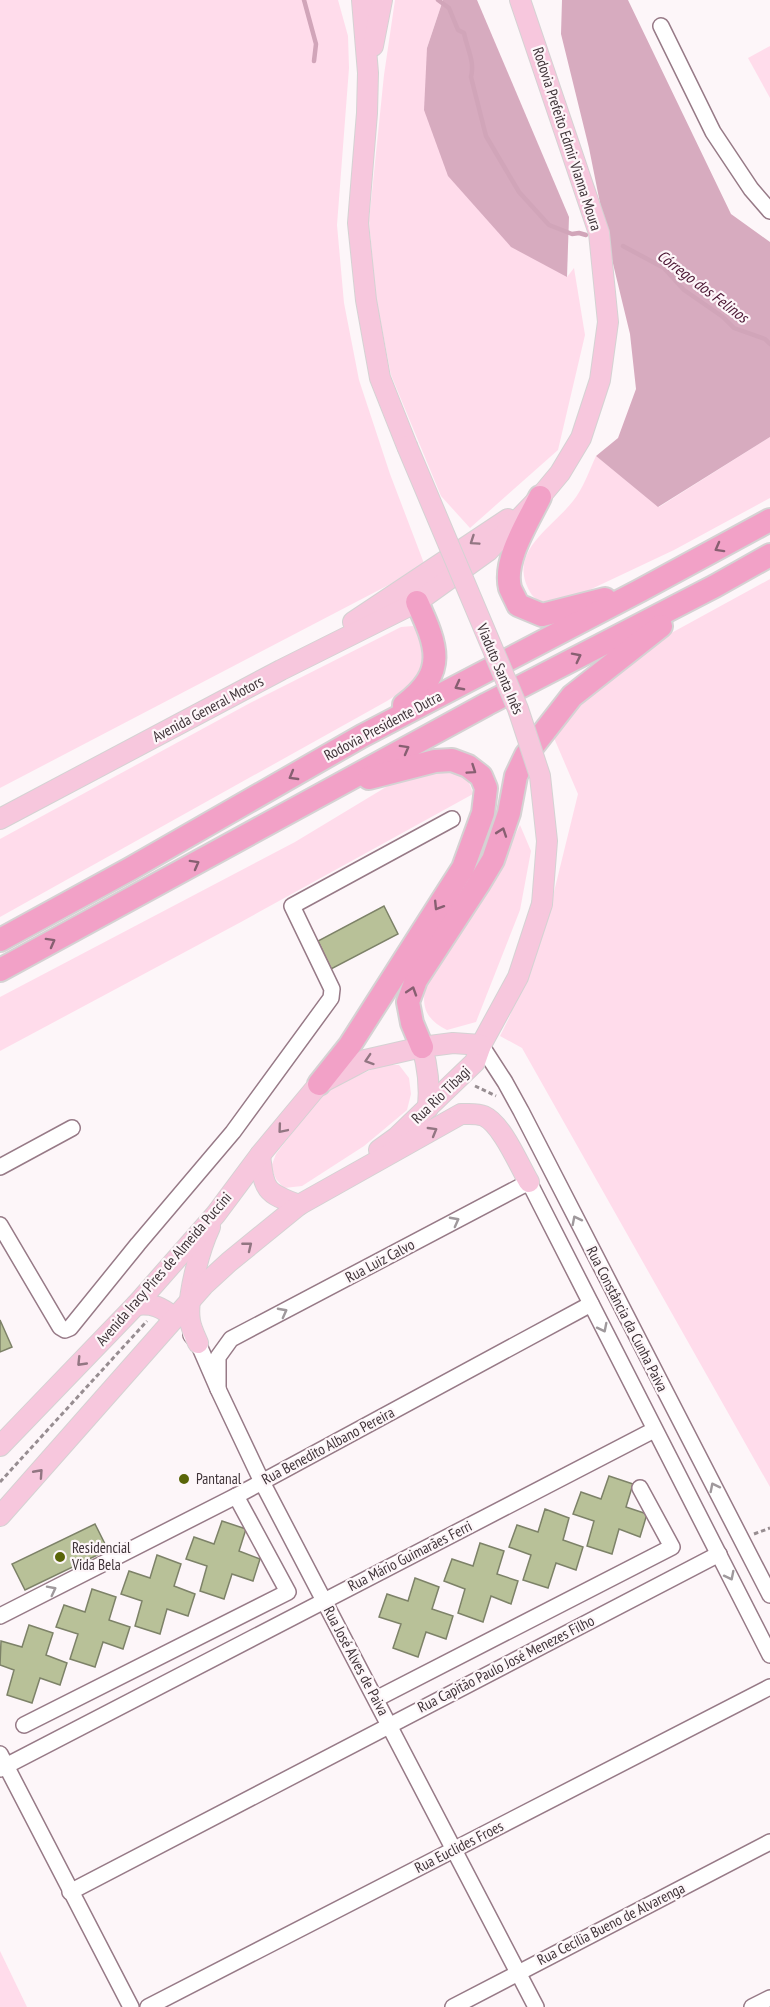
<svg xmlns="http://www.w3.org/2000/svg" width="770" height="2007" font-family="'PT Sans Narrow',sans-serif">
<style>
.green{fill:#ffdceb}
.forest{fill:#d7abbf}
.lines{fill:none;stroke-linecap:round;stroke-linejoin:round}
.stream{stroke:#d1a5b9;stroke-width:4.5}
.building{fill:#b8c198;stroke:#7d8268;stroke-width:1.5}
.minor-casing{stroke:#977a87;stroke-width:18}
.major-casing{stroke:#d5d2d3;stroke-width:22}
.highway-casing{stroke:#d5d2d3;stroke-width:26}
.path{stroke:#978d91;stroke-width:3;stroke-dasharray:4.5 3;stroke-linecap:butt}
.minor{stroke:#fff;stroke-width:15}
.major{stroke:#f7c7dd;stroke-width:20}
.highway{stroke:#f2a1c7;stroke-width:22}
.major-bridge-casing{stroke:#d5d2d3;stroke-width:22;stroke-linecap:butt}
.major-bridge{stroke:#f7c7dd;stroke-width:20}
.oneway{stroke:#927682}
.oneway2{stroke:#875f71}
.oneway3{stroke:#9f999c}
.poi-dot{fill:#596508;stroke:#fdf6f9;stroke-width:2}
.labels{text-anchor:middle;stroke-width:4.5;stroke-linejoin:round;paint-order:stroke}
.street-label{font-size:15px;fill:#3f3338;stroke:#fdf6f9}
.poi-label{font-size:15px;fill:#3f3338;stroke:#fdf6f9;text-anchor:start}
.water-label{font-size:16px;font-style:italic;fill:#4a1532;stroke:#fdf6f9}
</style>
<rect width="100%" height="100%" fill="#fdf6f9"/>
<g class="green">
<polygon points="0,0 338,0 348,36 349,68 337,225 344,303 359,380 390,474 425,566 0,788"/>
<polygon points="395,0 443,0 427,48 567,277 574,268 585,335 558,450 470,528 441,496 391,375 376,298 369,221 384,75"/>
<polygon points="770,46 770,98 748,58"/>
<path d="M770 437V498L674 550 566 601C553 603 538 606 530 592 507 552 551 529 573 501 583 489 589 471 596 456L659 507Z"/>
<polygon points="770,579 770,1487 522,1048 500,1036 509,1018 551,904 578,794 554,738 562,723 582,698 664,637"/>
<polygon points="413,626 425,637 431,655 421,679 387,701 0,917 0,839 250,703 401,627"/>
<path d="M434 767C455 772 467 770 473 794L241 922 0 1051V997L295 842 396 781Z"/>
<path d="M520 825 531 851 520 910 476 1022 447 1030C430 1022 421 1010 425 990 430 963 471 917 486 891 499 870 509 847 520 825Z"/>
<polygon points="382,1065 399,1065 409,1078 411,1094 407,1110 364,1146 302,1186 284,1188 276,1179 271,1167 276,1154 319,1098 339,1084"/>
<polygon points="0,1951 27,2007 0,2007"/>
</g>
<g class="forest">
<polygon points="443,0 477,0 569,217 567,277 511,247 448,176 424,110 427,48"/>
<polygon points="562,0 628,0 731,214 770,242 770,437 658,507 596,456 618,438 636,389 630,334 608,243 589,148 561,34"/>
</g>
<g class="lines">
<g class="stream">
<polyline points="304,0 316,44 314,61"/>
<path d="M438 0 449 8 458 30 464 33C467 49 475 61 471 77L486 136 519 192 549 225 572 234 579 233 586 235"/>
<polyline points="623,246 664,268 684,290 723,317 734,328 765,339 770,344"/>
</g>
</g>
<g class="building">
<polygon points="384,906 398,934 331,969 318,941"/>
<polygon points="0,1320 12,1347 0,1352"/>
<polygon points="609,1476 633,1484 626,1507 647,1514 640,1537 619,1529 612,1554 587,1546 594,1521 573,1514 581,1492 601,1499"/>
<polygon points="545,1509 569,1518 563,1540 583,1547 576,1570 556,1563 548,1588 523,1580 531,1555 509,1547 517,1525 538,1532"/>
<polygon points="222,1521 246,1529 239,1551 260,1559 253,1581 232,1574 224,1599 200,1591 207,1566 186,1559 194,1537 214,1544"/>
<polygon points="95,1524 108,1550 25,1590 12,1564"/>
<polygon points="480,1543 504,1551 497,1574 518,1581 511,1604 491,1596 483,1622 458,1613 465,1589 444,1581 452,1559 473,1566"/>
<polygon points="157,1555 181,1564 174,1586 195,1594 188,1616 167,1609 160,1634 135,1626 142,1601 121,1594 129,1571 150,1578"/>
<polygon points="415,1578 439,1587 432,1609 453,1616 446,1639 426,1632 418,1657 393,1648 401,1624 379,1617 387,1594 408,1601"/>
<polygon points="92,1589 116,1597 109,1620 130,1627 123,1649 103,1642 95,1667 70,1659 78,1634 56,1627 64,1605 85,1612"/>
<polygon points="29,1625 53,1633 46,1655 67,1663 60,1685 40,1678 32,1703 7,1695 14,1670 0,1665 1,1641 22,1647"/>
</g>
<g class="lines">
<g class="minor-casing">
<g id="minor">
<polyline points="661,26 713,132 751,189 770,211"/>
<polyline points="481,1045 505,1082 521,1111 770,1595"/>
<polyline points="0,1167 72,1128"/>
<polyline points="0,1225 60,1327 65,1330 70,1328 138,1244 233,1132 331,998 332,989 292,906 452,819"/>
<polyline points="191,1335 198,1343 218,1389 262,1482 536,2007"/>
<polyline points="218,1389 218,1357 231,1339 529,1182 770,1655"/>
<polyline points="0,1616 236,1496 591,1304"/>
<polyline points="376,1699 672,1547 640,1488"/>
<polyline points="24,1725 288,1592 236,1496"/>
<polyline points="0,1754 131,2007"/>
<polyline points="0,1769 654,1430"/>
<polyline points="70,1892 719,1554"/>
<polyline points="148,2007 770,1687"/>
<polyline points="453,2007 770,1842"/>
<polyline points="752,2007 770,1998"/>
</g>
</g>
<g class="major-casing">
<g id="major">
<polyline points="362,0 368,73 367,113 358,223 366,300 380,378 407,446"/>
<polyline points="373,46 382,0"/>
<polyline points="353,622 508,519"/>
<polyline points="0,819 281,670 417,602 488,551 540,497 560,473 581,438 600,380 608,322 599,233 520,0"/>
<path d="M422 1047C428 1067 430 1086 428 1108"/>
<polyline points="379,1150 397,1137 475,1062 481,1045 518,977 542,904"/>
<path d="M260 1155C264 1190 265 1193 299 1205"/>
<path d="M136 1305C153 1303 161 1307 175 1318"/>
<path d="M198 1343C195 1336 191 1328 190 1321 186 1298 200 1248 210 1227"/>
<polyline points="0,1446 136,1305 216,1214 260,1155 319,1084 365,1060 422,1047 453,1043 481,1045"/>
<path d="M0 1516 204 1285 229 1262 299 1205 461 1114C470 1114 477 1113 484 1116 502 1124 519 1165 529 1182"/>
</g>
</g>
<g class="highway-casing">
<g id="highway">
<path d="M540 497C528 522 503 560 510 588 512 593 516 600 518 605L542 615 605 599"/>
<path d="M404 705C448 672 437 646 417 602"/>
<polyline points="0,940 130,869 362,736 641,590 770,520"/>
<polyline points="0,970 487,704 715,586 770,555"/>
<polyline points="422,1047 412,1023 408,1002 416,980 478,885 493,860 509,813 516,776 526,755 572,696 661,626"/>
<polyline points="319,1084 350,1045 463,868 483,813 486,788 481,776 468,766 452,760 435,761 369,778"/>
</g>
</g>
<g class="path">
<polyline points="475,1086 496,1096"/>
<polyline points="0,1482 147,1321"/>
<polyline points="754,1534 770,1528"/>
</g>
<use href="#minor" class="minor"/>
<use href="#major" class="major"/>
<use href="#highway" class="highway"/>
<g class="major-bridge-casing">
<polyline id="major-bridge" points="407,446 518,709 540,776 547,841 542,904"/>
</g>
<use href="#major-bridge" class="major-bridge"/>
</g>
<defs><path id="oneway-chevron" d="M-2-3.5L2.5 0L-2 3.5" fill="none" stroke-width="1.6" stroke-linecap="round" stroke-linejoin="round" transform="scale(1.5)"/></defs>
<g class="oneway">
<use href="#oneway-chevron" transform="translate(474 541) rotate(146)"/>
<use href="#oneway-chevron" transform="translate(369 1060) rotate(162)"/>
<use href="#oneway-chevron" transform="translate(282 1129) rotate(130)"/>
<use href="#oneway-chevron" transform="translate(433 1131) rotate(-30)"/>
<use href="#oneway-chevron" transform="translate(248 1246) rotate(-39)"/>
<use href="#oneway-chevron" transform="translate(81 1362) rotate(134)"/>
<use href="#oneway-chevron" transform="translate(39 1473) rotate(-48)"/>
</g>
<g class="oneway2">
<use href="#oneway-chevron" transform="translate(719 548) rotate(151)"/>
<use href="#oneway-chevron" transform="translate(577 657) rotate(-27)"/>
<use href="#oneway-chevron" transform="translate(459 686) rotate(152)"/>
<use href="#oneway-chevron" transform="translate(405 749) rotate(-29)"/>
<use href="#oneway-chevron" transform="translate(472 770) rotate(34)"/>
<use href="#oneway-chevron" transform="translate(293 776) rotate(150)"/>
<use href="#oneway-chevron" transform="translate(502 832) rotate(-71)"/>
<use href="#oneway-chevron" transform="translate(195 864) rotate(-29)"/>
<use href="#oneway-chevron" transform="translate(438 906) rotate(122)"/>
<use href="#oneway-chevron" transform="translate(51 942) rotate(-29)"/>
<use href="#oneway-chevron" transform="translate(412 991) rotate(-72)"/>
</g>
<g class="oneway3">
<use href="#oneway-chevron" transform="translate(576 1220) rotate(-117)"/>
<use href="#oneway-chevron" transform="translate(455 1221) rotate(-28)"/>
<use href="#oneway-chevron" transform="translate(283 1312) rotate(-28)"/>
<use href="#oneway-chevron" transform="translate(603 1328) rotate(63)"/>
<use href="#oneway-chevron" transform="translate(714 1487) rotate(-117)"/>
<use href="#oneway-chevron" transform="translate(730 1576) rotate(63)"/>
<use href="#oneway-chevron" transform="translate(52 1590) rotate(-27)"/>
</g>
<g class="poi-dot">
<circle cx="184" cy="1479" r="6"/>
<circle cx="60" cy="1557" r="6"/>
</g>
<g class="labels">
<g class="street-label">
<text transform="translate(567 139) rotate(72)" y="5">Rodovia Prefeito Edmir Vianna Moura</text>
<text transform="translate(500 669) rotate(67)" y="5">Viaduto Santa Inês</text>
<text transform="translate(208 709) rotate(-28)" y="5">Avenida General Motors</text>
<text transform="translate(383 726) rotate(-28)" y="5">Rodovia Presidente Dutra</text>
<text transform="translate(441 1095) rotate(-44)" y="5">Rua Rio Tibagi</text>
<text transform="translate(380 1261) rotate(-28)" y="5">Rua Luiz Calvo</text>
<text transform="translate(164 1269) rotate(-49)" y="5">Avenida Iracy Pires de Almeida Puccini</text>
<text transform="translate(627 1319) rotate(63)" y="5">Rua Constância da Cunha Paiva</text>
<text transform="translate(328 1446) rotate(-28)" y="5">Rua Benedito Albano Pereira</text>
<text transform="translate(410 1556) rotate(-27)" y="5">Rua Mário Guimarães Ferri</text>
<text transform="translate(356 1661) rotate(62)" y="5">Rua José Alves de Paiva</text>
<text transform="translate(506 1664) rotate(-27)" y="5">Rua Capitão Paulo José Menezes Filho</text>
<text transform="translate(459 1847) rotate(-27)" y="5">Rua Euclides Froes</text>
<text transform="translate(611 1924) rotate(-27)" y="5">Rua Cecília Bueno de Alvarenga</text>
</g>
<g class="poi-label">
<text x="196" y="1484">Pantanal</text>
<text x="72" y="1553">Residencial<tspan x="72" dy="17">Vida Bela</tspan></text>
</g>
<g class="water-label">
<text transform="translate(703 286) rotate(37)" y="6">Córrego dos Felinos</text>
</g>
</g>
</svg>
